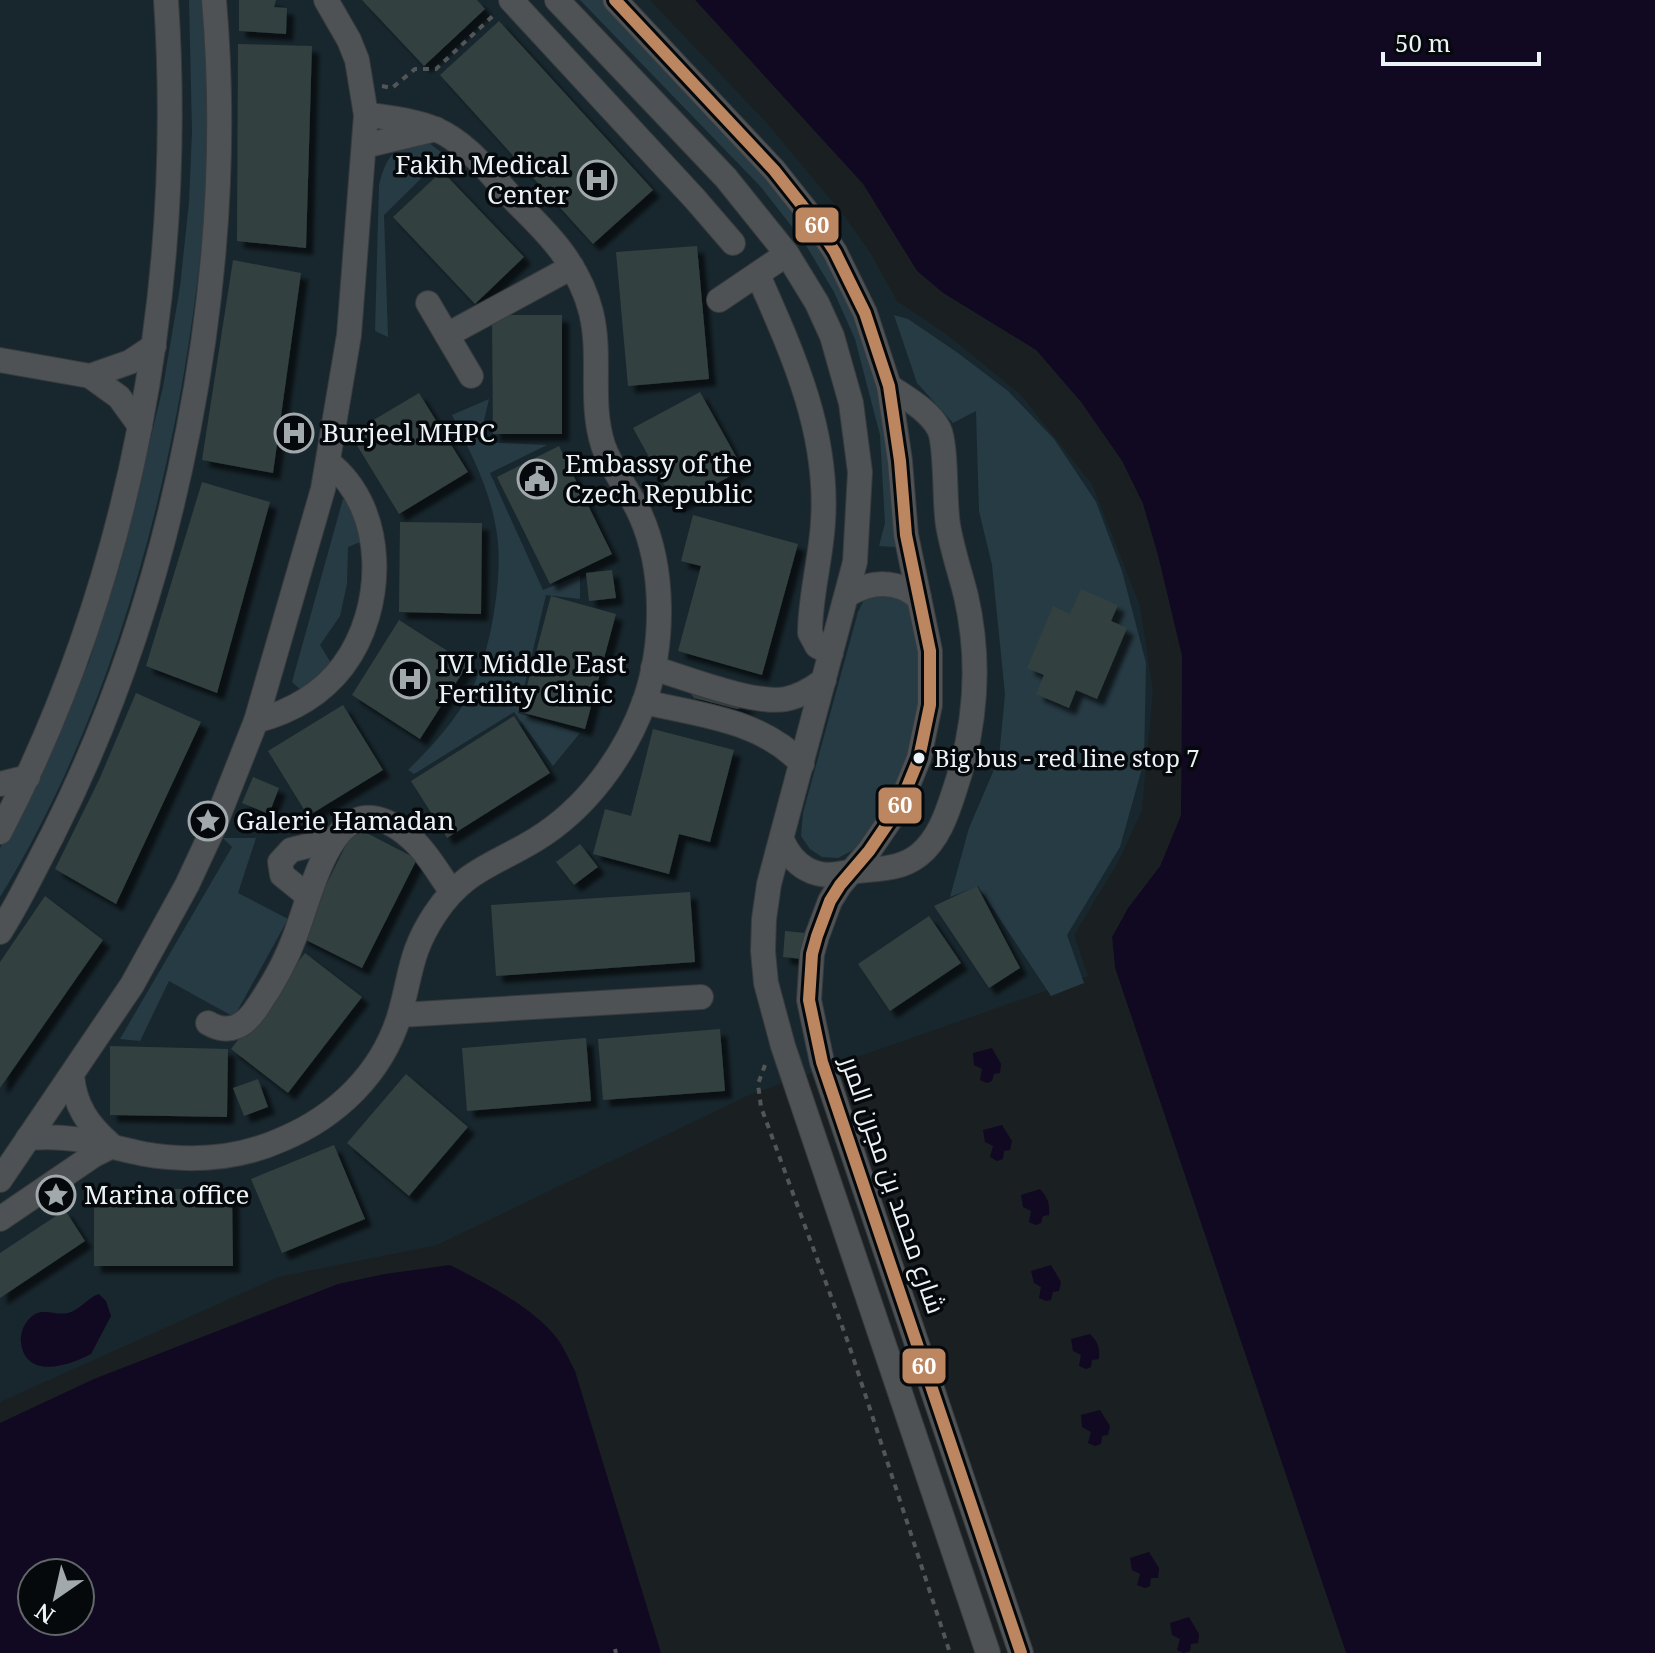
<svg xmlns="http://www.w3.org/2000/svg" width="1655" height="1653" font-family="'Noto Serif',Cairo,serif">
<style>
.built{fill:#18272e}
.green{fill:#273b45}
.water{fill:#110821;fill-rule:evenodd}
.pier{fill:#1a1f22}
.building{fill:#333f40;filter:url(#shadow)}
.lines{fill:none;stroke-linecap:round;stroke-linejoin:round}
.minor-casing{stroke:#383b3e;stroke-width:26}
.path{stroke:#535658;stroke-width:4;stroke-dasharray:6 6;stroke-linecap:butt}
.minor{stroke:#4e5254;stroke-width:24}
.bus-1-casing{stroke:#06090c;stroke-width:18}
.bus-1{stroke:#bb8660;stroke-width:12}
.bus-dot{fill:#ecf3f6;stroke:#06090c;stroke-width:3}
.labels{text-anchor:middle;stroke-width:7;stroke-linejoin:round;paint-order:stroke}
.bus-label{font-size:24px;fill:#ecf3f6;stroke:#06090c;text-anchor:start}
.poi-label{font-size:26px;fill:#ecf3f6;stroke:#06090c;text-anchor:start}
.street-label{font-size:26px;fill:#ecf3f6;stroke:#06090c}
.line-badge{stroke:#06090c;stroke-width:3}
.badge-label{font-size:22px;text-anchor:middle;font-weight:bold;fill:#fff}
</style>
<defs>
<filter id="shadow"><feDropShadow dx="7" dy="7" stdDeviation="2" flood-color="#0009"/></filter>
</defs>
<rect width="100%" height="100%" fill="#1a1f22"/>
<polygon class="built" points="0,0 650,0 765,121 846,218 871,254 897,301 946,334 1020,394 1092,484 1140,606 1153,691 1142,810 1118,862 1074,935 1088,976 749,1095 437,1245 278,1277 0,1402"/>
<g class="green">
<path d="M189 0H205C207 69 210 137 205 206 186 437 122 699 0 897V848L59 731 89 662 120 565 163 387 180 287 189 202 192 132Z"/>
<polygon points="580,0 605,0 772,173 874,338 910,548 879,546 885,523 880,435 855,339 834,292 804,242 760,186"/>
<path d="M425 140 445 155 384 215 388 337 375 331 379 185C387 154 394 147 425 140Z"/>
<polygon points="894,315 908,319 958,353 1008,391 1054,439 1096,502 1122,571 1146,663 1144,761 1120,847 1067,935 1084,983 1051,996 978,886 950,897 969,828 999,758 1005,694 992,565 979,511 976,411 953,423 917,383"/>
<path d="M489 399 479 442 547 445 490 473 543 590 580 575V599L546 595 518 713 580 733 553 766 514 712 414 774 408 770C430 748 450 727 466 700 490 662 505 572 496 528 489 487 470 451 452 415Z"/>
<polygon points="343,499 357,503 365,540 348,547 347,584 340,616 320,645 331,663 301,690 292,682"/>
<polygon points="905,588 929,691 905,784 857,848 838,858 822,857 810,849 801,836 803,813 858,612 867,594"/>
<polygon points="223,838 256,838 238,893 288,919 234,1017 169,981 140,1041 120,1039 232,847"/>
</g>
<g class="water">
<polygon points="695,0 1655,0 1655,1653 1346,1653 1115,968 1112,937 1128,908 1160,866 1181,815 1182,656 1143,504 1122,461 1081,402 1036,350 943,293 917,271 863,184"/>
<polygon points="992,1048 1001,1064 1000,1073 994,1074 992,1081 987,1083 980,1080 982,1069 974,1065 973,1053"/>
<polygon points="1002,1125 1012,1141 1010,1150 1004,1151 1003,1159 997,1161 990,1157 993,1146 985,1142 983,1130"/>
<path d="M1040 1189C1048 1198 1050 1204 1049 1215L1043 1216 1041 1223 1036 1225 1029 1222 1031 1211 1023 1207 1021 1195Z"/>
<path d="M450 1265C485 1283 531 1306 556 1337 564 1347 569 1360 575 1371L661 1653H0V1423L94 1379 338 1284 385 1274ZM32 1573H80V1621H32Z"/>
<polygon points="1051,1265 1061,1282 1059,1291 1053,1292 1051,1300 1046,1301 1039,1298 1041,1287 1034,1283 1031,1271"/>
<path d="M99 1294 106 1301 111 1316 91 1354C69 1366 25 1380 21 1342 20 1335 23 1326 28 1320 41 1305 53 1316 68 1313 80 1310 87 1298 99 1294Z"/>
<path d="M1090 1334C1098 1342 1100 1348 1099 1359L1092 1360 1091 1367 1086 1369 1079 1366 1081 1355 1073 1351 1071 1339Z"/>
<polygon points="1100,1410 1110,1426 1108,1435 1102,1436 1101,1444 1095,1446 1088,1443 1091,1432 1082,1427 1081,1415"/>
<polygon points="1149,1552 1159,1568 1158,1578 1151,1578 1150,1586 1145,1588 1137,1585 1140,1574 1132,1570 1130,1558"/>
<polygon points="1189,1617 1199,1634 1198,1643 1191,1644 1190,1651 1184,1653 1177,1650 1180,1639 1172,1635 1170,1623"/>
</g>
<polygon class="pier" points="691,0 695,0 863,184 917,271 943,293 1036,350 1081,402 1122,461 1143,504 1158,555 1182,656 1181,815 1160,866 1128,908 1112,937 1115,968 1346,1653 1342,1653 1111,969 1108,936 1125,906 1156,864 1177,815 1178,656 1154,556 1139,505 1119,463 1078,405 1033,353 941,296 915,274 860,186"/>
<g class="building">
<polygon points="239,0 276,0 274,7 287,8 286,34 239,31"/>
<polygon points="362,0 477,0 485,9 424,66"/>
<polygon points="499,21 653,190 593,244 440,75"/>
<polygon points="238,44 312,46 306,248 237,241"/>
<polygon points="442,171 524,257 475,304 393,217"/>
<polygon points="697,246 709,379 628,386 616,252"/>
<polygon points="233,260 301,273 273,473 202,460"/>
<polygon points="492,315 562,315 562,434 493,434"/>
<polygon points="700,392 743,469 676,506 633,428"/>
<polygon points="419,393 468,472 399,514 350,434"/>
<polygon points="559,446 612,554 550,584 497,477"/>
<polygon points="202,482 270,502 217,693 146,666"/>
<polygon points="693,515 798,544 762,675 678,651 701,566 681,561"/>
<polygon points="400,522 482,523 481,614 399,612"/>
<polygon points="612,570 616,598 589,601 586,573"/>
<polygon points="1081,589 1118,605 1111,621 1127,628 1097,699 1076,690 1069,708 1036,694 1044,675 1027,668 1053,606 1070,614"/>
<polygon points="551,596 616,614 585,729 520,712"/>
<polygon points="399,620 468,664 420,739 352,695"/>
<polygon points="686,687 750,706 737,709 694,698"/>
<polygon points="136,693 201,722 116,904 55,869 99,780"/>
<polygon points="343,705 383,770 308,816 268,751"/>
<polygon points="514,716 550,773 447,838 411,781"/>
<polygon points="653,729 734,750 710,842 679,834 669,874 593,854 605,809 631,816"/>
<polygon points="253,777 279,788 269,814 242,803"/>
<polygon points="355,827 417,859 362,968 300,937"/>
<polygon points="580,844 598,867 574,885 556,862"/>
<polygon points="977,886 1020,968 989,988 934,906"/>
<polygon points="690,892 695,962 496,976 491,905"/>
<polygon points="45,896 103,940 0,1088 0,962"/>
<polygon points="929,916 961,963 890,1011 858,964"/>
<polygon points="785,931 805,933 802,959 783,957"/>
<polygon points="305,953 362,997 288,1093 231,1049"/>
<polygon points="720,1029 725,1091 603,1100 598,1039"/>
<polygon points="586,1038 591,1101 467,1111 462,1048"/>
<polygon points="110,1046 228,1049 227,1117 110,1115"/>
<polygon points="406,1074 468,1127 409,1196 347,1143"/>
<polygon points="258,1079 268,1107 244,1116 233,1088"/>
<polygon points="334,1145 365,1219 282,1253 251,1179"/>
<polygon points="94,1189 232,1189 233,1266 94,1266"/>
<polygon points="65,1210 85,1241 0,1298 0,1253"/>
</g>
<g class="lines">
<g class="minor-casing">
<g id="minor">
<polyline points="511,0 695,199 733,243"/>
<polyline points="557,0 726,178 787,254 817,303 832,336 851,403 860,472 855,562 769,884 764,919 763,951 766,983 783,1046 988,1653"/>
<polyline points="615,0 774,170 816,223 835,252 865,313 889,386 900,461 906,535 930,651 930,705 919,758 899,807 869,851 840,885 830,901 817,936 812,954 809,1000 822,1062 1021,1653"/>
<polyline points="364,146 436,129"/>
<path d="M758 275C793 354 829 433 823 522 821 559 810 596 810 633L817 646 831 653"/>
<polyline points="719,300 787,254"/>
<polyline points="428,303 471,376"/>
<polyline points="447,335 572,267"/>
<polyline points="0,360 90,376 130,362 154,346"/>
<polyline points="90,376 119,397 140,426"/>
<path d="M847 595C871 581 897 579 919 598"/>
<path d="M653 668C686 678 754 705 786 699 801 696 812 689 824 680"/>
<path d="M644 702C699 715 762 720 802 764"/>
<path d="M256 721C290 712 321 695 343 666 386 609 388 509 329 463"/>
<polyline points="0,784 28,777"/>
<path d="M0 832C132 578 185 285 166 0"/>
<path d="M782 840C793 866 815 880 844 873 870 867 896 873 919 855 938 840 947 814 954 792 976 728 981 662 966 596 960 572 952 549 948 525 944 502 947 446 939 429 929 410 906 398 889 386"/>
<polyline points="308,896 282,875 280,862 291,850 332,840"/>
<path d="M0 932C20 901 35 868 52 836 176 590 238 275 214 0"/>
<polyline points="400,1015 701,997"/>
<path d="M208 1023C230 1036 246 1025 258 1006 273 984 286 961 295 936 316 881 337 767 416 843 430 857 440 876 452 892"/>
<path d="M72 1076C75 1106 88 1125 110 1144"/>
<path d="M28 1138C76 1134 99 1145 144 1154 191 1162 239 1159 283 1139 337 1116 381 1074 399 1017 411 977 409 953 435 914 464 870 494 865 535 840 586 809 625 756 645 700 664 644 665 569 640 514 629 490 612 471 603 445 589 401 602 356 591 312 586 292 576 272 564 255 551 236 533 219 517 203 492 177 469 143 435 129 413 120 389 117 366 115"/>
<polyline points="0,1180 132,985 187,885 214,827 256,721 323,489 349,335 366,115 357,60 349,40 326,0"/>
<polyline points="0,1219 94,1155 112,1146"/>
</g>
</g>
<g class="path">
<polyline points="382,86 392,88 415,69 436,69 496,13"/>
<polyline points="765,1065 758,1084 761,1107 849,1345 950,1653"/>
<polyline points="615,1649 616,1653"/>
</g>
<use href="#minor" class="minor"/>
<g class="bus-1-casing">
<polyline id="bus-1" points="615,0 774,170 816,223 835,252 865,313 889,386 900,461 906,535 930,651 930,705 919,758 899,807 869,851 840,885 830,901 817,936 812,954 809,1000 822,1062 1021,1653"/>
</g>
<use href="#bus-1" class="bus-1"/>
</g>
<defs>
<g id="hospital-ring" transform="scale(2)"><circle r="9.5" fill="#06090c" stroke="#a2a9ac" stroke-width="1.5"/><path d="M-5-5h3v3.5h4V-5h3V5h-3V1.5h-4V5h-3Z" fill="#a2a9ac"/></g>
<g id="civic-ring" transform="scale(2)"><circle r="9.5" fill="#06090c" stroke="#a2a9ac" stroke-width="1.5"/><path d="M-.6-6.5H3V-4.5H.6V-3L4-1V1h2V6H-6V1h2V-1L-.6-3ZM-1.2 2.5V6h2.4V2.5Z" fill="#a2a9ac"/></g>
<g id="sight-ring" transform="scale(2)"><circle r="9.5" fill="#06090c" stroke="#a2a9ac" stroke-width="1.5"/><path d="M0-6L1.8-2.2L6-1.7L2.9 1.2L3.7 5.4L0 3.3L-3.7 5.4L-2.9 1.2L-6-1.7L-1.8-2.2Z" fill="#a2a9ac"/></g>
</defs>
<g fill-rule="evenodd">
<use href="#hospital-ring" x="597" y="180"/>
<use href="#hospital-ring" x="294" y="433"/>
<use href="#civic-ring" x="537" y="479"/>
<use href="#hospital-ring" x="410" y="679"/>
<use href="#sight-ring" x="208" y="821"/>
<use href="#sight-ring" x="56" y="1195"/>
</g>
<circle class="bus-dot" cx="919" cy="758" r="7"/>
<g class="labels">
<g class="bus-label">
<text x="934" y="767">Big bus - red line stop 7</text>
</g>
<g class="poi-label">
<text x="569" y="174" text-anchor="end">Fakih Medical<tspan x="569" dy="30">Center</tspan></text>
<text x="322" y="442">Burjeel MHPC</text>
<text x="565" y="473">Embassy of the<tspan x="565" dy="30">Czech Republic</tspan></text>
<text x="438" y="673">IVI Middle East<tspan x="438" dy="30">Fertility Clinic</tspan></text>
<text x="236" y="830">Galerie Hamadan</text>
<text x="84" y="1204">Marina office</text>
</g>
<g class="street-label">
<text transform="translate(893 1185) rotate(71)" y="9">شارع محمد بن مجرن المرر</text>
</g>
</g>
<g class="line-badge">
<rect x="794" y="206" width="46" height="38" rx="8" fill="#bb8660"/>
<rect x="877" y="786" width="46" height="39" rx="8" fill="#bb8660"/>
<rect x="901" y="1347" width="46" height="38" rx="8" fill="#bb8660"/>
</g>
<g class="badge-label">
<text x="817" y="233">60</text>
<text x="900" y="813">60</text>
<text x="924" y="1374">60</text>
</g>
<g transform="translate(56 1597) rotate(214)"><circle r="38" fill="#06090c" stroke="#62676a" stroke-width="2"/>
<path d="M0-6L14 30L0 20L-14 30Z" fill="#a2a9ac"/>
<text y="-12" font-size="22" font-weight="bold" text-anchor="middle" fill="#ecf3f6">N</text>
</g>
<path d="M1383 52v12h156v-12" fill="none" stroke="#ecf3f6" stroke-width="4"/>
<text x="1395" y="52" font-size="24" fill="#ecf3f6" stroke="#06090c" stroke-width="6" paint-order="stroke">50 m</text>
</svg>
